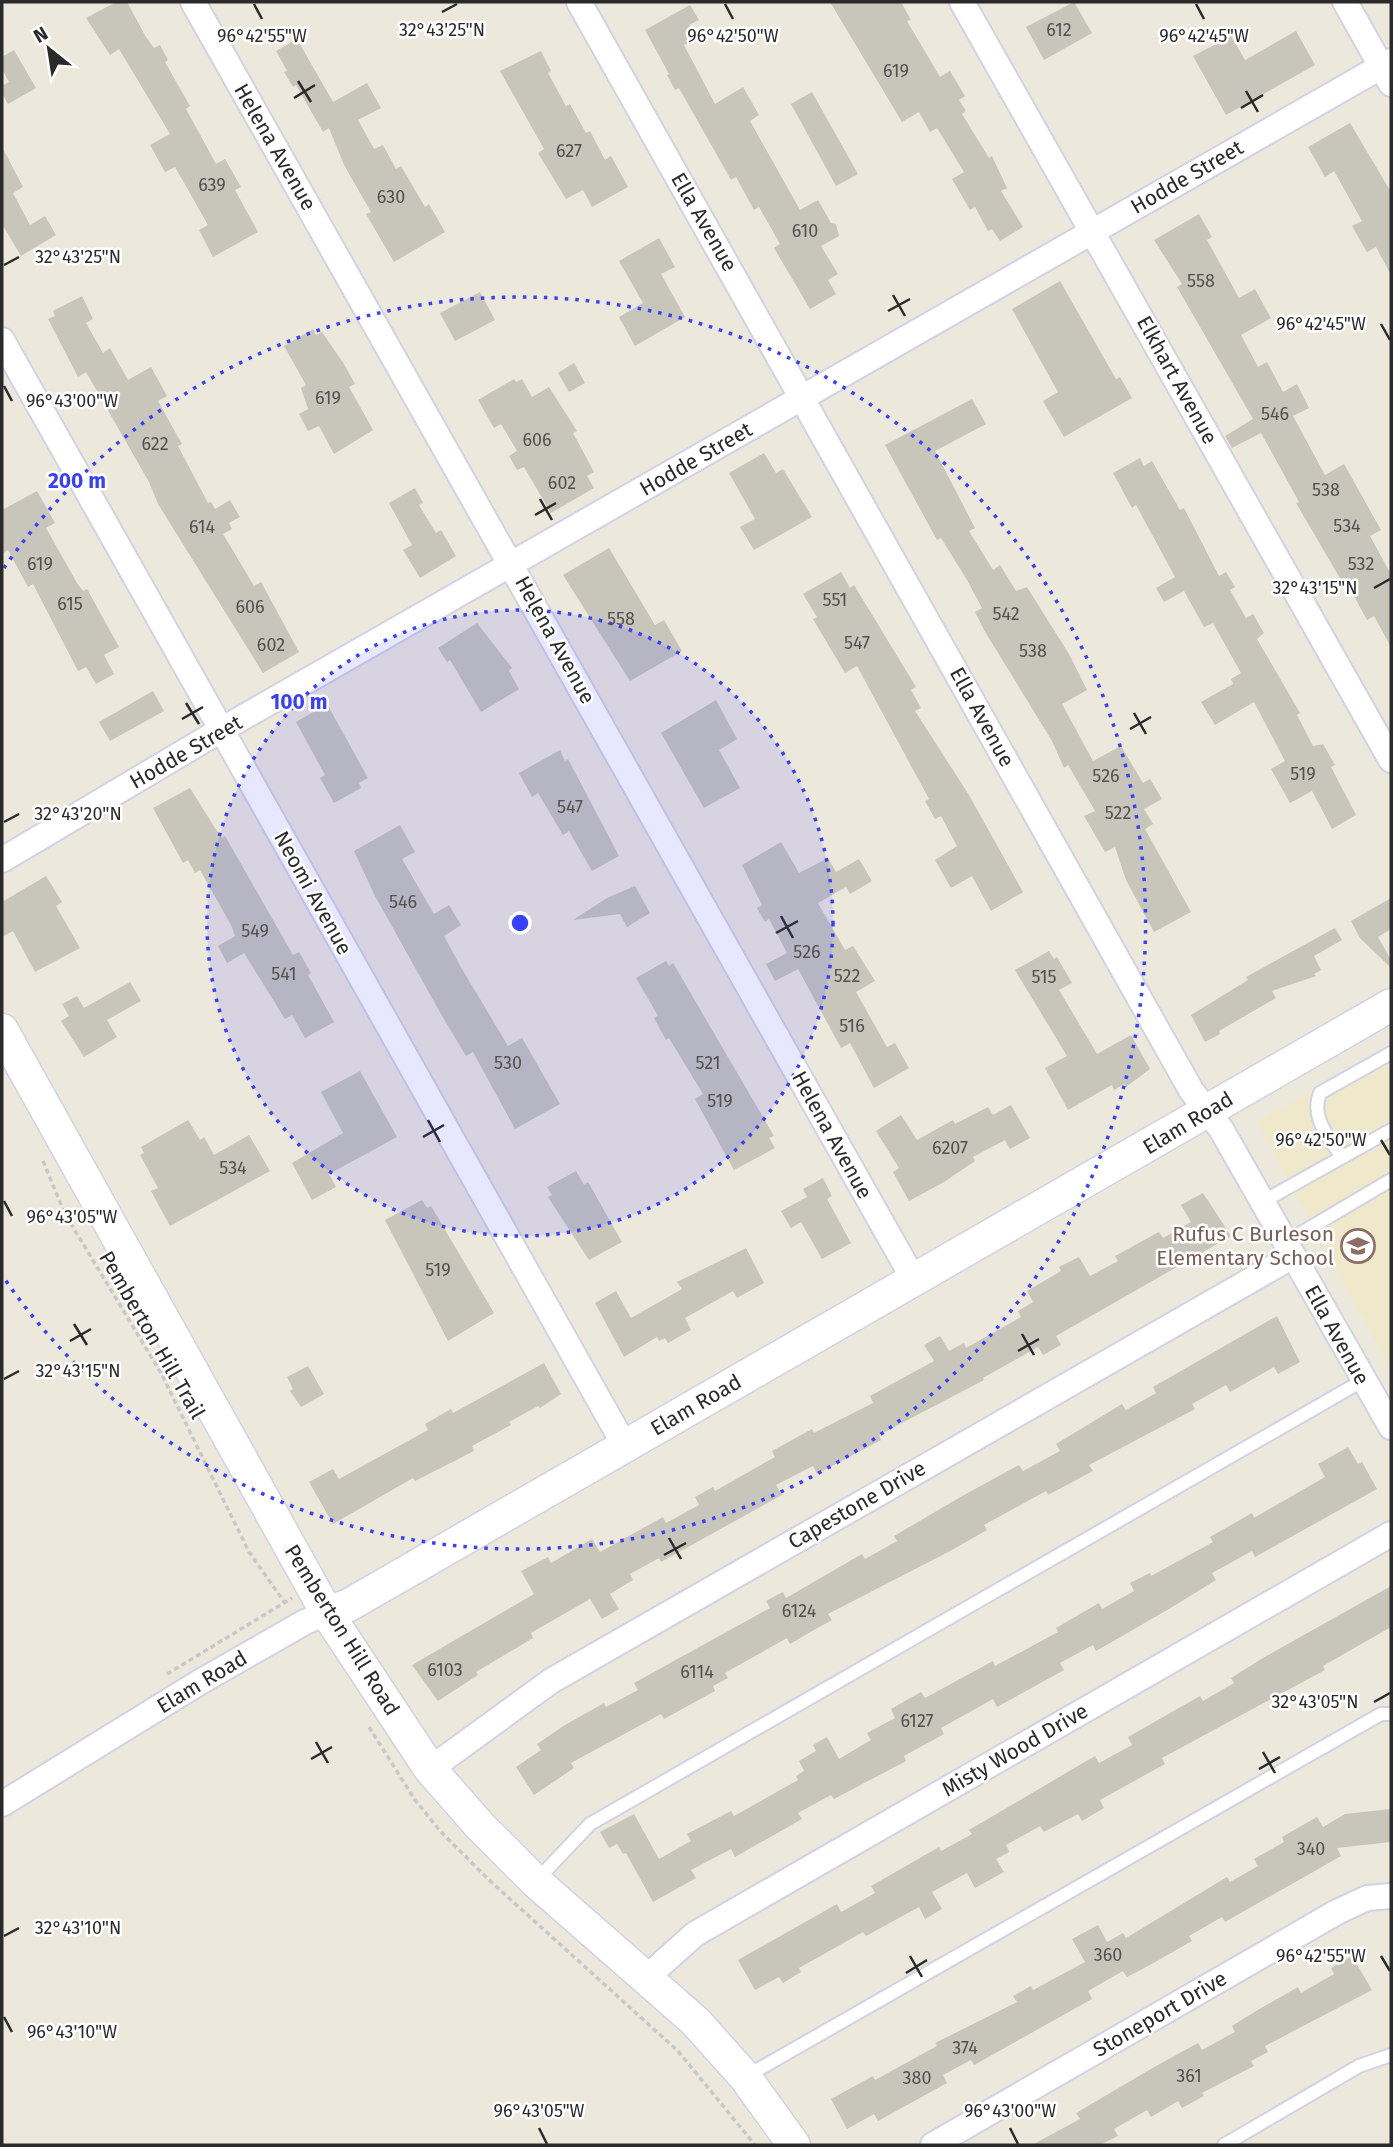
<svg xmlns="http://www.w3.org/2000/svg" width="1393" height="2147" font-family="'Fira Sans',sans-serif">
<style>
.education{fill:#efe8cb}
.building{fill:#c8c5bb}
.lines{fill:none;stroke-linecap:round;stroke-linejoin:round}
.service-casing{stroke:#d1d2e4;stroke-width:16}
.minor-casing{stroke:#d1d2e4;stroke-width:28}
.tertiary-casing{stroke:#d1d2e4;stroke-width:35}
.path{stroke:#c8c8c8;stroke-width:3.5;stroke-dasharray:5 3.5;stroke-linecap:butt}
.service{stroke:#fff;stroke-width:12}
.minor{stroke:#fff;stroke-width:24}
.tertiary{stroke:#fff;stroke-width:32}
.ticks{fill:none;stroke:#2a2a2a;stroke-width:2.5}
.ring{fill:none;stroke:#3740ff;stroke-width:3.5;stroke-dasharray:3.5 7}
.labels{text-anchor:middle;stroke-width:5;stroke-linejoin:round;paint-order:stroke}
.number-label{font-size:18px;fill:#52514e}
.street-label{font-size:21px;fill:#2a2a2a;stroke:#fff}
.education-label{font-size:21px;fill:#785e54;stroke:#fff;text-anchor:end}
.ticks-label{font-size:18px;text-anchor:middle;fill:#2a2a2a;stroke:#fff;stroke-width:5;stroke-linejoin:round;paint-order:stroke}
.centre{fill:#3740ff;stroke:#fff;stroke-width:3.5}
.ring-label{font-size:21px;text-anchor:middle;font-weight:bold;fill:#3740ff;stroke:#fff;stroke-width:5;stroke-linejoin:round;paint-order:stroke}
</style>
<rect width="100%" height="100%" fill="#ede8dc"/>
<polygon class="education" points="1391,1045 1391,1370 1257,1122"/>
<g class="building">
<polygon points="116,2 127,2 146,37 154,48 160,45 168,60 165,62 190,106 186,109 216,164 225,159 241,187 235,190 258,232 213,257 199,230 208,225 175,167 165,172 150,145 170,134 119,49 110,55 86,18"/>
<polygon points="830,2 901,2 911,20 907,21 940,77 950,71 965,96 959,100 966,111 962,114 989,158 992,156 1007,188 1001,191 1023,227 1000,241 992,229 988,231 975,207 970,210 952,179 964,172 937,128 930,132 919,112 902,122"/>
<polygon points="1074,2 1092,33 1044,60 1026,27"/>
<polygon points="690,5 699,20 689,25 697,38 684,45 715,104 743,87 759,115 750,121 800,210 818,200 831,223 836,224 839,236 821,246 838,274 828,280 836,294 810,309 774,248 780,244 759,207 754,210 736,177 731,180 679,88 675,90 667,75 669,74 645,30"/>
<polygon points="1296,31 1315,65 1226,115 1193,56 1231,36 1245,60"/>
<polygon points="297,39 333,102 367,83 381,108 358,120 374,149 383,145 396,169 401,166 425,207 429,204 445,232 394,262 366,214 371,212 344,165 329,128 323,132 296,85 293,87 284,72 287,71 276,51"/>
<polygon points="14,50 36,88 8,104 2,93 2,86 9,82 2,69 2,57"/>
<polygon points="541,51 551,71 548,73 566,106 570,104 586,133 590,131 605,160 611,156 628,187 592,207 583,190 566,199 538,153 544,149 500,71"/>
<polygon points="812,92 858,174 836,186 791,104"/>
<polygon points="1350,123 1391,192 1391,275 1376,247 1367,252 1352,226 1362,221 1334,171 1325,177 1308,147"/>
<polygon points="2,147 23,187 13,193 30,225 45,216 56,235 21,256 2,224"/>
<polygon points="1199,214 1212,237 1207,240 1239,298 1255,289 1271,318 1241,335 1258,367 1267,362 1283,392 1297,384 1309,408 1293,416 1325,475 1344,464 1381,530 1370,536 1391,574 1391,647 1374,616 1367,620 1344,578 1341,580 1296,503 1299,502 1261,433 1232,448 1225,436 1253,419 1177,287 1182,284 1154,240"/>
<polygon points="659,238 675,267 661,274 685,317 635,346 619,317 643,303 619,261"/>
<polygon points="1060,281 1116,379 1120,377 1132,398 1064,437 1043,401 1058,392 1012,309"/>
<polygon points="480,292 495,320 455,341 440,313"/>
<polygon points="82,296 93,319 86,323 103,353 110,348 128,380 151,367 167,396 158,401 182,444 178,446 208,503 211,502 215,509 230,500 240,517 229,523 232,529 223,534 254,586 261,582 299,652 263,673 158,504 149,482 86,372 78,377 48,319 55,316 53,311"/>
<polygon points="313,329 316,335 322,332 344,364 355,384 349,387 373,430 334,454 319,426 308,431 299,414 308,409 301,388 306,385 284,346"/>
<polygon points="574,363 585,383 569,392 558,373"/>
<polygon points="514,379 516,382 522,379 532,397 549,387 577,431 573,433 594,472 587,476 594,488 551,513 524,467 517,470 509,456 517,451 501,424 494,428 478,400"/>
<polygon points="972,399 986,424 935,451 975,528 969,531 993,570 1000,565 1016,591 1027,587 1069,654 1087,690 1062,704 1093,761 1121,746 1143,783 1150,779 1162,799 1144,809 1153,824 1145,829 1191,912 1154,932 1126,880 1115,847 1105,852 1084,816 1095,811 1068,765 1064,768 1052,741 984,630 975,612 982,608 967,580 941,538 937,540 885,445"/>
<polygon points="764,453 776,473 783,469 812,517 754,550 740,527 755,519 729,473"/>
<polygon points="1140,458 1144,466 1152,461 1180,510 1184,508 1219,576 1226,572 1235,587 1230,590 1246,618 1253,614 1264,633 1257,639 1300,713 1297,715 1313,746 1323,744 1335,765 1331,767 1356,815 1332,829 1312,791 1290,803 1271,769 1285,761 1254,702 1215,725 1201,702 1233,684 1231,679 1241,673 1213,623 1204,627 1184,591 1164,602 1156,588 1175,577 1136,505 1132,508 1113,473"/>
<polygon points="415,488 423,503 419,505 436,533 441,530 456,556 420,578 403,550 412,545 389,503"/>
<polygon points="37,491 55,523 46,528 77,583 83,591 87,589 119,647 104,655 114,674 96,684 86,667 78,671 33,584 28,587 8,550 2,554 2,510"/>
<polygon points="609,548 655,625 664,620 682,651 630,681 563,575"/>
<polygon points="841,572 850,588 854,585 916,687 911,690 921,708 915,711 969,795 1023,892 991,911 972,876 951,888 935,860 957,846 941,816 935,819 925,801 929,799 857,666 845,673 813,619 817,617 803,594"/>
<polygon points="477,623 512,668 509,671 519,689 481,712 450,660 447,662 438,648"/>
<polygon points="153,691 164,711 110,741 99,722"/>
<polygon points="716,700 737,739 719,750 740,788 704,808 661,733"/>
<polygon points="327,704 368,778 359,783 361,788 334,803 320,778 325,775 296,722"/>
<polygon points="560,750 565,761 568,759 619,856 592,871 569,831 563,835 538,793 532,797 519,773"/>
<polygon points="190,788 215,828 222,838 225,836 293,955 299,952 311,973 308,975 334,1022 305,1038 292,1015 285,1019 244,953 227,963 218,946 235,936 231,925 200,870 195,873 188,860 183,863 153,808"/>
<polygon points="400,825 415,852 402,859 434,914 449,905 461,925 444,936 462,969 508,1046 522,1038 560,1104 515,1129 473,1052 466,1056 441,1014 375,896 354,851"/>
<polygon points="781,842 799,873 828,858 836,872 859,859 872,881 850,894 846,887 818,903 845,950 853,946 875,981 856,992 887,1047 895,1043 909,1068 874,1088 850,1043 841,1048 798,969 775,981 766,964 787,953 769,919 765,922 757,908 762,905 742,865"/>
<polygon points="46,876 62,902 56,906 80,948 35,972 13,931 2,937 2,902"/>
<polygon points="635,886 650,913 627,927 620,914 573,920 607,898"/>
<polygon points="1391,898 1391,929 1378,937 1391,960 1390,967 1360,938 1351,921"/>
<polygon points="1335,928 1342,940 1314,956 1321,970 1314,974 1316,976 1272,991 1276,998 1219,1031 1220,1034 1205,1042 1191,1015 1248,980 1246,977"/>
<polygon points="1049,951 1054,959 1057,957 1072,983 1059,990 1097,1054 1131,1035 1150,1069 1126,1087 1124,1084 1114,1090 1112,1085 1068,1110 1045,1068 1067,1056 1015,970"/>
<polygon points="666,961 669,966 673,963 774,1136 769,1138 775,1148 734,1170 695,1099 703,1094 669,1038 666,1040 654,1018 658,1016 636,978"/>
<polygon points="130,982 141,1001 107,1020 117,1037 84,1057 61,1021 69,1016 62,1004 77,996 84,1008"/>
<polygon points="360,1071 397,1137 329,1174 336,1187 312,1200 292,1163 343,1133 321,1092"/>
<polygon points="1011,1105 1030,1138 1010,1149 1005,1140 973,1157 975,1161 944,1182 909,1201 893,1172 899,1168 876,1131 901,1115 917,1140 953,1120 955,1124 988,1107 993,1115"/>
<polygon points="188,1120 200,1140 204,1137 214,1155 249,1135 270,1171 170,1226 151,1191 158,1188 140,1155 144,1153 141,1147"/>
<polygon points="576,1171 584,1185 588,1182 622,1242 589,1260 548,1197 552,1195 547,1187"/>
<polygon points="823,1178 832,1196 827,1199 851,1243 822,1259 801,1222 791,1228 781,1211 807,1197 803,1189"/>
<polygon points="1203,1193 1231,1236 1056,1336 1061,1345 1043,1355 1038,1347 983,1378 984,1380 879,1435 881,1440 817,1474 813,1466 776,1485 782,1495 661,1562 659,1558 630,1574 633,1580 610,1594 619,1609 602,1619 590,1599 531,1633 533,1638 476,1672 478,1675 438,1701 412,1665 534,1594 521,1571 548,1557 551,1563 592,1539 600,1552 663,1517 666,1523 699,1505 695,1497 713,1487 715,1491 775,1457 772,1451 812,1429 814,1433 873,1403 870,1396 934,1361 924,1345 940,1336 949,1351 964,1343 966,1348 1021,1317 1018,1311 1033,1302 1027,1291 1061,1271 1059,1267 1079,1257 1090,1276 1118,1261 1115,1256 1159,1232 1163,1238 1191,1222 1181,1205"/>
<polygon points="422,1200 427,1208 431,1206 494,1313 448,1341 385,1220"/>
<polygon points="746,1248 764,1283 737,1298 733,1291 685,1318 691,1330 668,1343 665,1338 659,1341 657,1337 624,1357 595,1303 616,1291 631,1318 682,1289 677,1282"/>
<polygon points="1277,1316 1300,1362 1278,1374 1274,1367 1230,1392 1226,1385 1192,1404 1195,1409 1089,1465 1093,1471 1048,1495 1046,1491 984,1525 987,1530 952,1550 828,1614 832,1620 814,1630 790,1644 787,1638 725,1673 728,1678 713,1686 715,1691 664,1719 661,1714 571,1763 574,1768 534,1795 516,1767 541,1750 537,1744 565,1725 604,1703 606,1707 638,1690 634,1683 770,1608 766,1601 783,1592 786,1598 862,1554 865,1559 897,1541 894,1536 964,1495 1019,1465 1023,1471 1060,1451 1056,1444 1122,1404 1126,1410 1156,1393 1153,1387"/>
<polygon points="544,1363 561,1394 540,1408 538,1406 509,1422 511,1425 472,1446 474,1451 415,1481 413,1478 333,1524 309,1482 333,1469 339,1479 428,1430 425,1424 451,1409 453,1413"/>
<polygon points="308,1366 324,1394 301,1407 290,1391 293,1389 287,1377"/>
<polygon points="1348,1447 1358,1464 1362,1462 1377,1489 1255,1557 1252,1551 1212,1573 1216,1580 1169,1609 1096,1651 1093,1645 1060,1663 1064,1670 997,1707 993,1699 941,1728 944,1734 904,1756 906,1761 834,1799 831,1795 798,1813 802,1819 735,1857 731,1849 691,1870 696,1878 653,1902 626,1853 623,1854 617,1844 609,1848 600,1832 634,1814 659,1859 691,1841 687,1834 731,1811 734,1816 798,1780 796,1776 804,1771 799,1761 816,1751 813,1745 827,1737 839,1759 871,1740 867,1733 895,1718 891,1709 921,1692 925,1698 993,1661 995,1666 1058,1632 1056,1628 1099,1603 1102,1609 1134,1591 1130,1583 1150,1573 1151,1576 1213,1542 1210,1537 1252,1513 1254,1518 1325,1477 1318,1464"/>
<polygon points="1391,1586 1391,1627 1323,1666 1325,1670 1162,1758 1165,1764 1100,1800 1104,1808 1082,1821 1078,1814 1044,1832 1040,1826 1006,1845 1009,1852 996,1859 1004,1872 975,1888 967,1873 932,1892 942,1909 925,1919 919,1907 866,1936 863,1932 799,1968 801,1972 783,1983 779,1977 755,1990 738,1960 837,1904 841,1912 875,1893 871,1886 939,1847 941,1851 972,1834 969,1830 1095,1756 1099,1763 1132,1745 1128,1737 1200,1696 1203,1701 1234,1683 1231,1678 1263,1658"/>
<polygon points="1391,1809 1391,1842 1337,1848 1341,1856 1225,1922 1222,1917 1189,1936 1192,1941 1150,1965 1127,1977 1123,1971 1088,1991 1092,1999 974,2065 971,2060 943,2075 947,2083 878,2121 874,2114 847,2129 831,2099 873,2076 875,2080 937,2046 935,2043 1017,2002 1013,1996 1031,1986 1033,1990 1085,1962 1072,1939 1098,1925 1107,1942 1123,1933 1126,1938 1227,1877 1230,1882 1258,1866 1254,1859 1284,1842 1282,1837 1317,1817 1323,1827 1345,1814"/>
<polygon points="1352,1956 1372,1990 1265,2046 1268,2052 1251,2061 1254,2066 1202,2093 1204,2096 1182,2108 1178,2101 1151,2117 1147,2110 1114,2129 1118,2136 1100,2145 1032,2145 1080,2119 1076,2113 1156,2066 1198,2043 1202,2050 1235,2032 1232,2026 1256,2011 1298,1987 1301,1993 1334,1974 1331,1968"/>
</g>
<g class="lines">
<g class="service-casing">
<g id="service">
<path d="M1342 1157C1329 1137 1310 1118 1320 1093L1391 1053"/>
<polyline points="1262,1202 1391,1130"/>
<polyline points="1286,1242 1391,1180"/>
<polyline points="536,1881 590,1824 1362,1381"/>
<polyline points="745,2077 1381,1714 1391,1714"/>
<polyline points="1224,2145 1359,2066 1391,2055"/>
</g>
</g>
<g class="minor-casing">
<g id="minor">
<polyline points="193,2 914,1280"/>
<polyline points="579,2 1191,1090 1221,1129 1391,1427"/>
<polyline points="962,2 1391,760"/>
<polyline points="1345,2 1391,84"/>
<polyline points="2,340 625,1446"/>
<polyline points="2,860 221,730 1391,61"/>
<polyline points="430,1769 551,1681 1293,1256"/>
<polyline points="2,1804 200,1682 305,1622 327,1613"/>
<polyline points="647,1977 695,1934 1391,1534"/>
<polyline points="933,2145 1337,1912 1367,1898 1391,1896"/>
</g>
</g>
<g class="tertiary-casing">
<g id="tertiary">
<polyline points="2,1030 327,1613 430,1769 480,1826 535,1881 696,2022 745,2077 794,2145"/>
<polyline points="327,1613 349,1605 1391,1005"/>
</g>
</g>
<g class="path">
<polyline points="43,1161 65,1214 161,1373 249,1552 285,1603"/>
<polyline points="167,1674 292,1598"/>
<polyline points="369,1727 415,1800 441,1832 489,1880 678,2051 755,2145"/>
</g>
<use href="#service" class="service"/>
<use href="#minor" class="minor"/>
<use href="#tertiary" class="tertiary"/>
</g>
<path class="ticks" d="M254 4 262 19M725 4 733 19M1196 4 1204 19M442 12 457 4M298 81 311 102M1246 91 1258 112M294 98 315 85M1241 108 1263 95M4 265 19 257M893 295 905 316M888 311 910 299M1381 324 1390 340M4 386 12 401M540 499 552 520M535 515 556 503M1374 588 1390 579M186 703 199 724M1134 713 1146 734M182 719 203 707M1130 729 1151 717M4 822 19 814M781 916 793 938M776 933 798 921M428 1120 440 1142M423 1137 444 1125M1381 1140 1390 1155M4 1201 12 1216M74 1324 87 1345M1022 1334 1034 1355M70 1341 91 1329M1018 1351 1039 1339M4 1379 19 1371M669 1538 681 1559M664 1555 686 1543M1374 1702 1390 1693M316 1742 328 1763M1263 1752 1275 1773M311 1759 332 1747M1259 1769 1280 1757M4 1936 19 1928M910 1956 922 1977M1381 1956 1390 1971M906 1973 927 1960M4 2017 12 2032M539 2128 547 2144M1010 2128 1018 2144"/>
<circle cx="520" cy="923" r="313" fill="#3740ff" fill-opacity=".12"/>
<g class="ring">
<circle cx="520" cy="923" r="313"/>
<path d="M4 568A626 626 0 1 1 4 1278"/>
</g>
<defs>
<g id="school-ring" transform="scale(1.75)"><circle r="9.5" fill="#fff" stroke="#8d6e63" stroke-width="1.5"/><path d="M0-5L7-2L0 1L-7-2ZM-4 1L0 2.5L4 1V4Q0 6-4 4Z" fill="#8d6e63"/></g>
</defs>
<g fill-rule="evenodd">
<use href="#school-ring" x="1358" y="1246"/>
</g>
<g class="labels">
<g class="number-label">
<text x="1059" y="36">612</text>
<text x="896" y="77">619</text>
<text x="569" y="157">627</text>
<text x="212" y="191">639</text>
<text x="391" y="203">630</text>
<text x="805" y="237">610</text>
<text x="1201" y="287">558</text>
<text x="328" y="404">619</text>
<text x="1275" y="420">546</text>
<text x="537" y="446">606</text>
<text x="155" y="450">622</text>
<text x="562" y="489">602</text>
<text x="1326" y="496">538</text>
<text x="1347" y="532">534</text>
<text x="202" y="533">614</text>
<text x="40" y="570">619</text>
<text x="1361" y="570">532</text>
<text x="835" y="606">551</text>
<text x="70" y="610">615</text>
<text x="250" y="613">606</text>
<text x="1006" y="620">542</text>
<text x="621" y="625">558</text>
<text x="857" y="649">547</text>
<text x="271" y="651">602</text>
<text x="1033" y="657">538</text>
<text x="1303" y="780">519</text>
<text x="1106" y="782">526</text>
<text x="570" y="813">547</text>
<text x="1118" y="819">522</text>
<text x="403" y="908">546</text>
<text x="255" y="937">549</text>
<text x="807" y="958">526</text>
<text x="284" y="980">541</text>
<text x="847" y="982">522</text>
<text x="1044" y="983">515</text>
<text x="852" y="1032">516</text>
<text x="508" y="1069">530</text>
<text x="708" y="1069">521</text>
<text x="720" y="1107">519</text>
<text x="950" y="1154">6207</text>
<text x="233" y="1174">534</text>
<text x="438" y="1276">519</text>
<text x="799" y="1617">6124</text>
<text x="445" y="1676">6103</text>
<text x="697" y="1678">6114</text>
<text x="917" y="1727">6127</text>
<text x="1311" y="1855">340</text>
<text x="1108" y="1961">360</text>
<text x="965" y="2054">374</text>
<text x="1189" y="2082">361</text>
<text x="917" y="2084">380</text>
</g>
<g class="street-label">
<text transform="translate(275 147) rotate(60)" y="7">Helena Avenue</text>
<text transform="translate(1187 177) rotate(-30)" y="7">Hodde Street</text>
<text transform="translate(704 222) rotate(60)" y="7">Ella Avenue</text>
<text transform="translate(1177 380) rotate(61)" y="7">Elkhart Avenue</text>
<text transform="translate(696 459) rotate(-30)" y="7">Hodde Street</text>
<text transform="translate(555 640) rotate(61)" y="7">Helena Avenue</text>
<text transform="translate(982 717) rotate(61)" y="7">Ella Avenue</text>
<text transform="translate(186 752) rotate(-30)" y="7">Hodde Street</text>
<text transform="translate(313 893) rotate(61)" y="7">Neomi Avenue</text>
<text transform="translate(1188 1123) rotate(-31)" y="7">Elam Road</text>
<text transform="translate(832 1135) rotate(61)" y="7">Helena Avenue</text>
<text transform="translate(152 1335) rotate(60)" y="7">Pemberton Hill Trail</text>
<text transform="translate(1337 1335) rotate(61)" y="7">Ella Avenue</text>
<text transform="translate(696 1405) rotate(-30)" y="7">Elam Road</text>
<text transform="translate(857 1505) rotate(-30)" y="7">Capestone Drive</text>
<text transform="translate(342 1630) rotate(58)" y="7">Pemberton Hill Road</text>
<text transform="translate(202 1682) rotate(-31)" y="7">Elam Road</text>
<text transform="translate(1015 1750) rotate(-30)" y="7">Misty Wood Drive</text>
<text transform="translate(1160 2014) rotate(-30)" y="7">Stoneport Drive</text>
</g>
<g class="education-label">
<text x="1334" y="1241">Rufus C Burleson<tspan x="1334" dy="24">Elementary School</tspan></text>
</g>
</g>
<g class="ticks-label">
<text x="442" y="36">32°43'25"N</text>
<text x="733" y="42">96°42'50"W</text>
<text x="262" y="42">96°42'55"W</text>
<text x="1204" y="42">96°42'45"W</text>
<text x="78" y="263">32°43'25"N</text>
<text x="1321" y="330">96°42'45"W</text>
<text x="72" y="407">96°43'00"W</text>
<text x="1315" y="594">32°43'15"N</text>
<text x="78" y="820">32°43'20"N</text>
<text x="1321" y="1146">96°42'50"W</text>
<text x="72" y="1223">96°43'05"W</text>
<text x="78" y="1377">32°43'15"N</text>
<text x="1315" y="1708">32°43'05"N</text>
<text x="78" y="1934">32°43'10"N</text>
<text x="1321" y="1962">96°42'55"W</text>
<text x="72" y="2038">96°43'10"W</text>
<text x="539" y="2117">96°43'05"W</text>
<text x="1010" y="2117">96°43'00"W</text>
</g>
<circle cx="520" cy="923" r="10" class="centre"/>
<g class="ring-label">
<text x="77" y="488">200 m</text>
<text x="299" y="709">100 m</text>
</g>
<rect width="1393" height="2147" fill="none" stroke="#2a2a2a" stroke-width="7"/>
<g transform="translate(49 49) rotate(330)" stroke="#ffffff" stroke-width="5" paint-order="stroke">
<path d="M0-5L12 26L0 18L-12 26Z" fill="#2a2a2a"/>
<text y="-10" font-size="19" font-weight="bold" text-anchor="middle" fill="#2a2a2a">N</text>
</g>
</svg>
